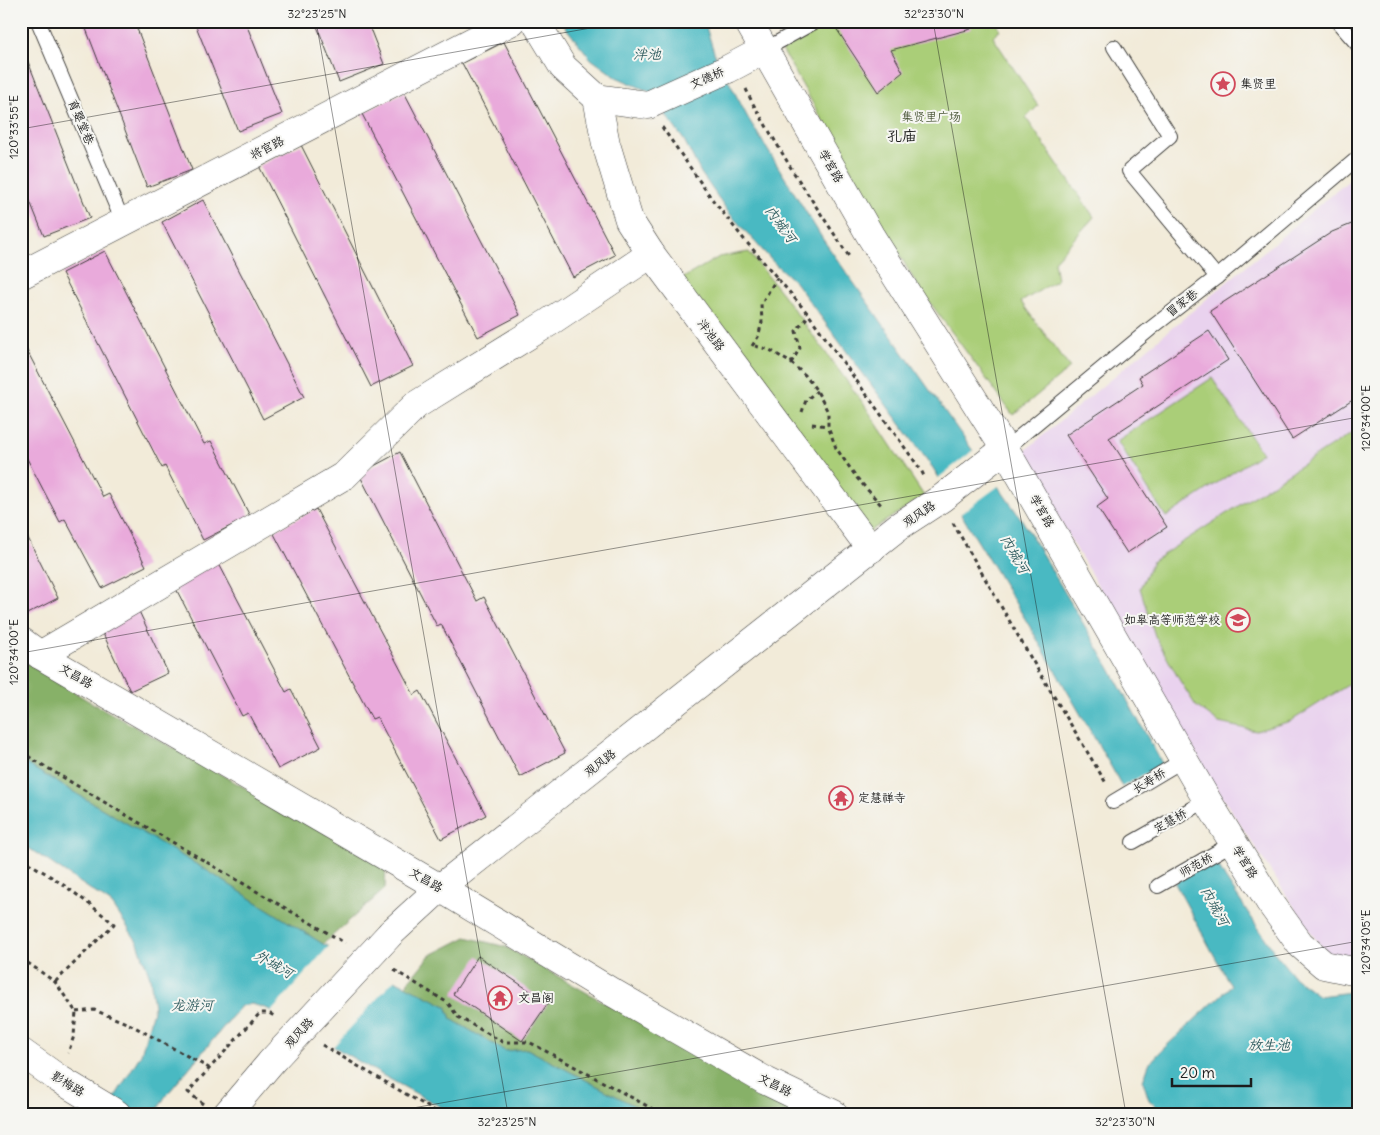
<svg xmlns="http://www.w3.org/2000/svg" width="1380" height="1135" font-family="Delius,'LXGW WenKai TC',sans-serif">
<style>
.built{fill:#e9d2ee}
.green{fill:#aace78;stroke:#63754a}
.forest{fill:#87b168;stroke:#526642}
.water{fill:#4ab9c2;stroke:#336a6f}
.pier{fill:#f2ebd9}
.building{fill:#e9aadb}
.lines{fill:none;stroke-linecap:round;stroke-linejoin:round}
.lane-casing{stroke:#3c3b38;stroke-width:16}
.street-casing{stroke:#3c3b38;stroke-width:29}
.secondary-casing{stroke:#3c3b38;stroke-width:29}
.path{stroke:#3c3b38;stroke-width:3;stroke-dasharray:4 4;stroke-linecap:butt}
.lane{stroke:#fff;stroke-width:14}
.street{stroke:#fff;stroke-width:28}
.secondary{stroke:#fff;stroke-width:28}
.secondary-bridge-casing{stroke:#3c3b38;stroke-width:29;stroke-linecap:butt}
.secondary-bridge{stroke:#fff;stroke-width:28}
.ticks{fill:none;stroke:#1c1c1c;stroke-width:1;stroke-opacity:0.45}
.labels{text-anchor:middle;stroke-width:4;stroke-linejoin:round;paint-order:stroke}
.street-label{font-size:12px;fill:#1c1c1c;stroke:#f6f6f2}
.poi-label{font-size:12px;fill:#1c1c1c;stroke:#f6f6f2;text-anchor:start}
.park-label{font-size:12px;fill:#4e5a3c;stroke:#f6f6f2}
.water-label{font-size:14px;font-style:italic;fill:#2e5b5e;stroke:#f6f6f2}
.quarter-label{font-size:15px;fill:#1c1c1c;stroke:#f6f6f2}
.neatline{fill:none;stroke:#1c1c1c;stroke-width:2}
.ticks-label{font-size:12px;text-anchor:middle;fill:#1c1c1c}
</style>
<rect width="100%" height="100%" fill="#f6f6f2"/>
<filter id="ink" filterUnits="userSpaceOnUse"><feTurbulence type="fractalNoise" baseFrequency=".02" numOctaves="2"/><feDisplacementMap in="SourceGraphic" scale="10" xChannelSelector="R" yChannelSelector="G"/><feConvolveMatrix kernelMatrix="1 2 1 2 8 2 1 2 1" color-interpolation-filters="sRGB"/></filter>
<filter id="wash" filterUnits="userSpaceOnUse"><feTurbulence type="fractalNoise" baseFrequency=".0096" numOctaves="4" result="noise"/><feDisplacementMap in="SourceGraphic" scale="20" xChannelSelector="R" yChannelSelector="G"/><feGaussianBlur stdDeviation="1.12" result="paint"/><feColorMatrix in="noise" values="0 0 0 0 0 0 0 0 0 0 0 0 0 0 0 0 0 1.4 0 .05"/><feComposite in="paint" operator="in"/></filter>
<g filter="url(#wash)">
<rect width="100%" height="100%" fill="#f2ebd9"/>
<polygon class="built" points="1359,172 1359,963 1335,962 1316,940 1215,786 1021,454"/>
<g class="green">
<polygon points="828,21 996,21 1000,30 993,37 1038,106 1026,118 1094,217 1054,261 1057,280 1021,302 1070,368 1013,415 917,285 781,48"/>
<polygon points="749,252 783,295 863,403 924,496 864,535 678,281 719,257"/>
<polygon points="1212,378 1262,453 1166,517 1117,441"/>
<polygon points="1359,428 1359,678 1291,721 1256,731 1219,723 1196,706 1180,681 1155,636 1140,588 1153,561"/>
</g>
<g class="forest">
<polygon points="21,659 87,700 386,866 385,889 323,944 206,870 21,761"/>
<polygon points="466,937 506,947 591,995 808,1114 650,1114 527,1049 505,1051 451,1019 446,1006 405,986 429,956"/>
</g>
<g class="water">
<polygon points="563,21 704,21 715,55 748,118 824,241 1022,520 1109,667 1225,878 1275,953 1295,978 1319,996 1359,991 1359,1114 1166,1114 1149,1100 1143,1081 1149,1064 1163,1049 1231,986 1113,770 1027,622 933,468 795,282 774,263 729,213 701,173 684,140 648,91 616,77 591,59 566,28"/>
<polygon points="21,761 206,870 323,944 446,1006 451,1019 505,1051 527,1049 650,1114 454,1114 384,1076 336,1048 268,1009 252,1004 241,1006 165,1097 155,1114 98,1114 115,1097 141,1054 154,1007 150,977 138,943 112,904 21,843"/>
</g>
<g class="pier">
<polygon points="975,449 1000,485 959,515 937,479"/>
<polygon points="1164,763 1216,856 1173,884 1120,788"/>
<polygon points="330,945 396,978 332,1048 270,1013"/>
</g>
<g id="blocks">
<g class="building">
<polygon points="83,21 134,21 192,170 147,187"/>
<polygon points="194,21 245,21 282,114 238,131"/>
<polygon points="315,21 367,21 384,64 339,82"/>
<polygon points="834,21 967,21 971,29 891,50 903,72 878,92 832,22"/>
<polygon points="504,42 615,255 573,277 462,63"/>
<polygon points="21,44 90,218 44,236 21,179"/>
<polygon points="404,92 520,315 478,337 362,114"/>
<polygon points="301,145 413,366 371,387 259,166"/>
<polygon points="203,200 304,397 263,419 162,222"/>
<polygon points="1359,221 1359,396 1292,439 1210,311 1332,232"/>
<polygon points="105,251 204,444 211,441 250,516 203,540 165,466 162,468 62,273"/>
<polygon points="1209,331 1228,360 1109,438 1167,527 1127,553 1097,507 1108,499 1066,435 1143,384 1139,377"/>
<polygon points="21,339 103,497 109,494 146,566 102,588 65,519 60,522 21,447"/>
<polygon points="400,452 477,601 484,597 565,753 520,777 441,624 437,626 359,474"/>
<polygon points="316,509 414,695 420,691 486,815 441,839 377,717 372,719 273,532"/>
<polygon points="24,530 58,598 21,617 21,532"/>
<polygon points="218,562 286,692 291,689 321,747 278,769 248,713 242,716 174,585"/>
<polygon points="137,607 168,673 130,691 99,625"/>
<polygon points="478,956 548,1003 522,1041 453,994"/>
</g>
</g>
</g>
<g filter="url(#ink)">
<use href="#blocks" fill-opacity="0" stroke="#3c3b38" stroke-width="1"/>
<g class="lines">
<g class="lane-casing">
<g id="lane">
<polyline points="38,21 123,222"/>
<polyline points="1337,21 1359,46"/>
<polyline points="1114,47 1170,136 1129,171 1217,277"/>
<polyline points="764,50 816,21"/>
<polyline points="1005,449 1150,329 1217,277 1359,157"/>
<polyline points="1113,802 1185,759"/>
<polyline points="1133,842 1207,800"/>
<polyline points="1158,886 1233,843"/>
</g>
</g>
<g class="street-casing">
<g id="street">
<polyline points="535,21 563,67 597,98 633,103 648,105 728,69 764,50"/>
<polyline points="597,98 606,144 629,220 651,254 871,549"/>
<polyline points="21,275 512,21"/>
<polyline points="40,655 345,475 416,405 548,323 651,254"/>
</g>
</g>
<g class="secondary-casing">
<g id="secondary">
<polyline points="748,21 870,235 1005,449 1207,800 1269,901 1300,944 1324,965 1353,971 1359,970"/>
<polyline points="21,641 40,655 440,888 610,991 766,1081 834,1114"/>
<polyline points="391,933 440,888 899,526 942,498 1005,449"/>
<polyline points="21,1052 59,1079 117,1114"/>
<polyline points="227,1114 272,1061"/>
</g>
</g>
<g class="path">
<polyline points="746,89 752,102 794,173 850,258"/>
<polyline points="662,127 712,199 743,238 809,315 921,470 925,478"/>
<polyline points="752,346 758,337 762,322 761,304 777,278"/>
<polyline points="755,346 770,350 791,363 805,375 817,391 828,412 828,426 836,448 857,478 882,506"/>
<polyline points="791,363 800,348 796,331 809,315"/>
<polyline points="802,412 806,400 817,391"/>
<polyline points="812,424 828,426"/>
<polyline points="953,523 1032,660 1106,783"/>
<polyline points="21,752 114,808 345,943"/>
<path d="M21 859C55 877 85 900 114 924L55 982"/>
<polyline points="21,958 55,982 76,1012 74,1036 68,1053"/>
<polyline points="394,970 448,1003 458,1017 503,1042 529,1042 662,1114"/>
<polyline points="76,1012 94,1010 131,1025 209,1068"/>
<polyline points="322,1045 440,1114"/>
<polyline points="203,1104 188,1092 260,1013 269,1013 276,1017"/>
</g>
<use href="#lane" class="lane"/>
<use href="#street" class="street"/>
<use href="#secondary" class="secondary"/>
<g class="secondary-bridge-casing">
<polyline id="secondary-bridge" points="272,1061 391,933"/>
</g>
<use href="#secondary-bridge" class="secondary-bridge"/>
</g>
</g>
<path class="ticks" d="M316 21 508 1114M933 21 1126 1114M21 129 630 21M21 653 1359 417M379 1114 1359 941"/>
<defs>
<g id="sight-ring" transform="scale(1.25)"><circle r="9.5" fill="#f6f6f2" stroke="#d1495b" stroke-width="1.5"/><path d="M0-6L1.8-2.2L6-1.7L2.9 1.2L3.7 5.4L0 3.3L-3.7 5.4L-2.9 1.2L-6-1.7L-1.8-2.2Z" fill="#d1495b"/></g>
<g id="school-ring" transform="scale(1.25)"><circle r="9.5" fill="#f6f6f2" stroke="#d1495b" stroke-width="1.5"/><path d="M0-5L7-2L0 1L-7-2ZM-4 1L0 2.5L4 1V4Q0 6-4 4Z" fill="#d1495b"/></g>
<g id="temple-ring" transform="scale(1.25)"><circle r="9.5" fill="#f6f6f2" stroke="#d1495b" stroke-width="1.5"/><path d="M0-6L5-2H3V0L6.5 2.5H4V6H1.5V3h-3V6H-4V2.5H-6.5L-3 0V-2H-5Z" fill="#d1495b"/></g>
</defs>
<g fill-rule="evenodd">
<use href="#sight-ring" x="1223" y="84"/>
<use href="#school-ring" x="1238" y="620"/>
<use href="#temple-ring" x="841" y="798"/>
<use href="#temple-ring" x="500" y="998"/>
</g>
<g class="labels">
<g class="street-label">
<text transform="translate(707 78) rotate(-24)" y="4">文德桥</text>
<text transform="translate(81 122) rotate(67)" y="4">育婴堂巷</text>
<text transform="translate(267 148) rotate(-27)" y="4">将官路</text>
<text transform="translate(831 166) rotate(60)" y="4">学宫路</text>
<text transform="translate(1182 303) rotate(-38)" y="4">冒家巷</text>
<text transform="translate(711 335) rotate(53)" y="4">泮池路</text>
<text transform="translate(1042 511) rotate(60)" y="4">学宫路</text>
<text transform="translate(919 514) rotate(-34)" y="4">观风路</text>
<text transform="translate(76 676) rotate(30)" y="4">文昌路</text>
<text transform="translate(600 763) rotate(-38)" y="4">观风路</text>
<text transform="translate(1149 781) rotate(-31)" y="4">长寿桥</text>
<text transform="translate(1170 821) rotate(-30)" y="4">定慧桥</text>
<text transform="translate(1245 862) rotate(58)" y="4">学宫路</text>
<text transform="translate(1196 865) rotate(-29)" y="4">师范桥</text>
<text transform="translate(426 880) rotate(30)" y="4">文昌路</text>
<text transform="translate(299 1033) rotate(-47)" y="4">观风路</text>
<text transform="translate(68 1084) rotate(32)" y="4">影梅路</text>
<text transform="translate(775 1085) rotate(27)" y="4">文昌路</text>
</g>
<g class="poi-label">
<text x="1240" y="88">集贤里</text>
<text x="1220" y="624" text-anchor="end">如皋高等师范学校</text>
<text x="858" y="802">定慧禅寺</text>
<text x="518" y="1002">文昌阁</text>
</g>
<g class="park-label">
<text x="931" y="121">集贤里广场</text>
</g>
<g class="water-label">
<text x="647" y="59">泮池</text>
<text transform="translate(781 224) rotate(54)" y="5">内城河</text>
<text transform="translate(1015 554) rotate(60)" y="5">内城河</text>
<text transform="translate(1215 906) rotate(61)" y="5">内城河</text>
<text transform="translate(274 964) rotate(30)" y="5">外城河</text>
<text x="192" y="1010">龙游河</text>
<text x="1269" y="1050">放生池</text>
</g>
<g class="quarter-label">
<text x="902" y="141">孔庙</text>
</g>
</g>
<rect width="1380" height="1135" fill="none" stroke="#f6f6f2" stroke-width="55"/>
<path d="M1172 1078v8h79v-8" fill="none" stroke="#1c1c1c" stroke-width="2.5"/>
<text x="1180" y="1078" font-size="15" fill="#1c1c1c" stroke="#f6f6f2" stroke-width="4" paint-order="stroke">20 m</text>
<rect x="28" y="28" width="1324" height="1080" class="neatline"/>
<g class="ticks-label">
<text x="317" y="18">32°23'25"N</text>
<text x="934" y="18">32°23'30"N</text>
<text transform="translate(14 127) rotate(-90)" y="4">120°33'55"E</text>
<text transform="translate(1366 418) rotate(-90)" y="4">120°34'00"E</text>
<text transform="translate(14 652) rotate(-90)" y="4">120°34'00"E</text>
<text transform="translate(1366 942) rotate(-90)" y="4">120°34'05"E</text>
<text x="507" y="1126">32°23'25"N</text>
<text x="1125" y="1126">32°23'30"N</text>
</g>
</svg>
